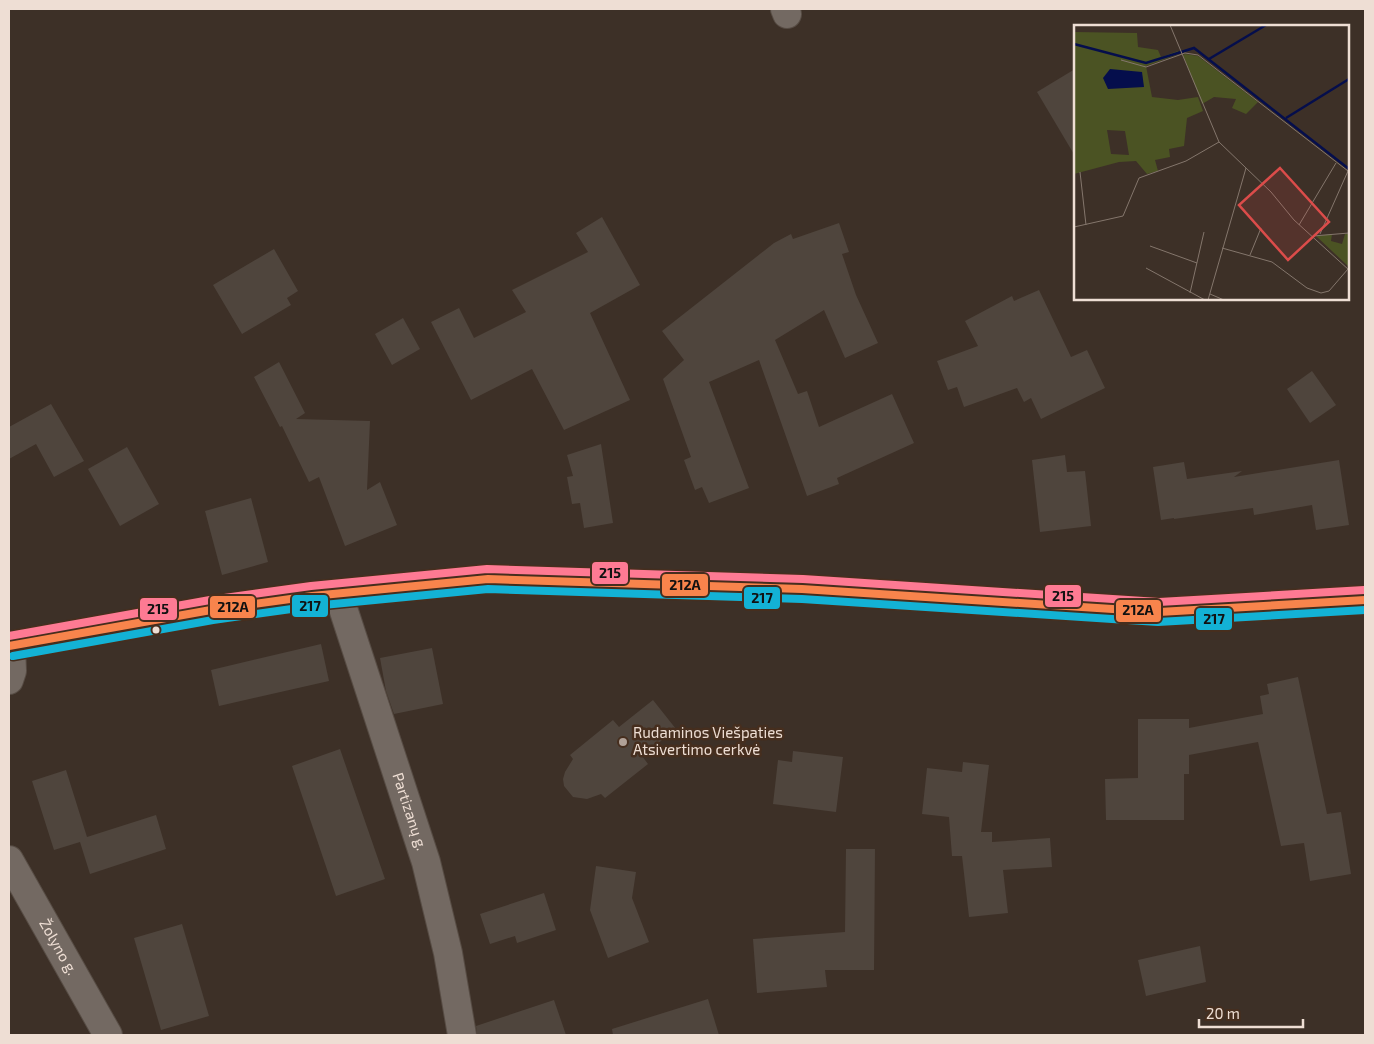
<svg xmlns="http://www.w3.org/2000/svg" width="1374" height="1044" font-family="'Exo 2',sans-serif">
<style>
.building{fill:#4f453d}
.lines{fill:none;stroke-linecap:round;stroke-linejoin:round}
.minor-casing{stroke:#574c44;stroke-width:30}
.major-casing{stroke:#574c44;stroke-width:30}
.minor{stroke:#736962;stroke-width:28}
.major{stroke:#786b62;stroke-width:28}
.bus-1-casing{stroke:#462e1e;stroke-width:11}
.bus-2-casing{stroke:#462e1e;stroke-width:11}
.bus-3-casing{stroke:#462e1e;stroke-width:11}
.bus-1{stroke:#f8844c;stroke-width:8}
.bus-2{stroke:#13b2d5;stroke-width:8}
.bus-3{stroke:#fe7a93;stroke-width:8}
.bus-dot{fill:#eeded4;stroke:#462e1e;stroke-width:2}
.poi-dot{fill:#b0a197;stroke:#462e1e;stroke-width:2}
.labels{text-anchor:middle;stroke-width:5;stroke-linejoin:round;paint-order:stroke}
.poi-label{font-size:15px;fill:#eeded4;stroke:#462e1e;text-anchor:start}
.street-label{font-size:15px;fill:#eeded4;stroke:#462e1e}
.inset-river{fill:none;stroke:#050e4c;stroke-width:2.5}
.inset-road{fill:none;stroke:#84766c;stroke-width:1}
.view{fill:#db4c4a;fill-opacity:0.15;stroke:#db4c4a;stroke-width:2.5}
.inset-edge{fill:none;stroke:#eeded4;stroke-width:2.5}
.line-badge{stroke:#462e1e;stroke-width:2}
.pale-badge-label{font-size:14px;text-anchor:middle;font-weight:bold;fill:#111}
</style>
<rect width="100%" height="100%" fill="#3d3027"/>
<g class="building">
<polygon points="1075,69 1075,156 1037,92"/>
<polygon points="602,217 640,285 590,313 630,400 564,430 532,369 471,400 431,322 459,308 474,338 526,312 512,290 588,252 576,233"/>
<polygon points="839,223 849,252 842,254 856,295 878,343 845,358 824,310 775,340 798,394 807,391 819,427 892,394 914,443 837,478 839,484 807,496 759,360 709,382 749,488 709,503 702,487 695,490 684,460 691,457 663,379 684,360 662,331 774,243 791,234 793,239"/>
<polygon points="274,249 298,291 287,298 291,305 242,334 213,285"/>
<polygon points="1039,290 1071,357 1087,350 1105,388 1041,419 1031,398 1024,402 1017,388 964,407 957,387 948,390 937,361 978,346 965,321 1012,296 1014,301"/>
<polygon points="403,318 420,349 392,365 375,334"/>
<polygon points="279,362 305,413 296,419 370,421 367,490 380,482 397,525 345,546 319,477 309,482 282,426 280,427 254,377"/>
<polygon points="1312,371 1336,405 1310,423 1287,389"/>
<polygon points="51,404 84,461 54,477 36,444 9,459 9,427"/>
<polygon points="601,444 613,523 584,528 580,503 572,504 567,477 573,476 567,455"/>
<polygon points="127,447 159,504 120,526 88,469"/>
<polygon points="1065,455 1067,472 1085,471 1091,526 1040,532 1032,460"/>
<polygon points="1339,460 1349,525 1316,530 1312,505 1254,515 1253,508 1174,519 1174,518 1161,520 1153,467 1184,462 1187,479 1242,471 1234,477"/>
<polygon points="251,498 268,562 222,575 205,511"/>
<polygon points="321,644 329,681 219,706 211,670"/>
<polygon points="432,648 443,704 394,714 386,691 380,658"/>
<polygon points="1298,677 1327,814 1341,812 1351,874 1310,881 1304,843 1281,846 1258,742 1189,755 1189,774 1184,774 1184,820 1106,820 1105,779 1138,778 1138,719 1189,719 1189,728 1263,714 1260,696 1269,694 1267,684"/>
<polygon points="653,700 676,729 642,756 648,764 605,798 601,794 587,799 573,797 564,786 563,779 565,772 573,759 570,755 613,720 619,727"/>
<polygon points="340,749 385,879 336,896 292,766"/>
<polygon points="793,751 843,757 836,812 773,804 778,760 792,762"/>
<polygon points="963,762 989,765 981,832 992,832 992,842 1050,838 1052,867 1003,870 1008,913 969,917 962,856 952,856 949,817 922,814 927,768 962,772"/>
<polygon points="66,770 87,837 156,815 166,849 90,874 80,842 54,850 32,781"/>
<polygon points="846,849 875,849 874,970 825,970 827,987 757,993 753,939 845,932"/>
<polygon points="596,866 636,872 632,898 649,942 608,958 590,910"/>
<polygon points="544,893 556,930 517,943 515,936 490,944 480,914"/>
<polygon points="182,924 209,1016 161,1030 134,938"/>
<polygon points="1200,946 1206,982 1146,996 1138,960"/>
<polygon points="708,999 719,1035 613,1035 612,1029"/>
<polygon points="554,1000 566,1035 477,1035 476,1026"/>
</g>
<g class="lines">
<g class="minor-casing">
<g id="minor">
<polyline points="785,9 787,14"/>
<path id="s1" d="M338 593 426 862 448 953 462 1035"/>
<polyline points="9,680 12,671 11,646"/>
<path id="s2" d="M9 860 108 1035"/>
</g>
</g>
<g class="major-casing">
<polyline id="major" points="9,646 211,610 312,596 488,579 802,589 1159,612 1365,600"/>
</g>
<use href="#minor" class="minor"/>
<use href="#major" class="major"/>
<g class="bus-1-casing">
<polyline id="bus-1" points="9,646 211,610 312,596 488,579 802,589 1159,612 1365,600"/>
</g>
<g class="bus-2-casing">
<polyline id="bus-2" points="13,656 213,620 313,606 488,589 802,599 1158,622 1365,610"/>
</g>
<g class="bus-3-casing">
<polyline id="bus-3" points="9,636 210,600 311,586 487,569 803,579 1159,602 1364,590"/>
</g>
<use href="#bus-1" class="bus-1"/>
<use href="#bus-2" class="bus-2"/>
<use href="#bus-3" class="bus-3"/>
</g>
<circle class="bus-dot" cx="156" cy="630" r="4.5"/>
<circle class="poi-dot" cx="623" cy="742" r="5"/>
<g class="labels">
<g class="poi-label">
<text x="633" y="738">Rudaminos Viešpaties<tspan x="633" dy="17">Atsivertimo cerkvė</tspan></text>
</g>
<g class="street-label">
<text dy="5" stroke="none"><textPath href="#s1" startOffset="230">Partizanų g.</textPath></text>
<text dy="5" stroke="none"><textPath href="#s2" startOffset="100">Žolyno g.</textPath></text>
</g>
</g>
<g transform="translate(1074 25)">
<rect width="275" height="275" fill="#3d3027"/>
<path d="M0 7 63 8 64 22 84 25 87 32 104 26 105 29 72 41 78 72 104 75 124 72 129 86 113 93 110 121 95 124 96 132 81 135 84 146 73 149 62 136 45 137 0 149ZM33 105 51 106 55 130 37 129ZM111 29 124 31 184 77 172 89 158 83 162 74 140 72 128 79 109 30ZM258 209 257 216 268 219 271 209H275V242L242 211Z" fill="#4b5323" fill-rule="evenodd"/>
<path d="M36 44 68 47 70 62 34 64 29 53Z" fill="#050e4c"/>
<path class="inset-river" d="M0 19 72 38 120 23 275 144M135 34 192 0M212 93 275 54"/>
<path class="inset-road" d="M96 0 145 117 197 167 220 195 275 245M47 35 72 42 111 28 124 30 274 146 246 209M6 147 12 200M225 200 262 138M0 202 49 191 65 153 112 136 145 117M239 211 275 208M76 221 123 238M148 223 198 237 233 263 247 268 255 266 274 244M176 230 187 203M72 243 131 275M116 268 130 207M136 269 150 275M134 275 172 143"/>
<path class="view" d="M206 143 255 197 214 235 165 180Z"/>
<rect width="275" height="275" class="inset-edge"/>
</g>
<g class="line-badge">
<rect x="591" y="561" width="38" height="24" rx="5" fill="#fe7a93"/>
<rect x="661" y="573" width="48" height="24" rx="5" fill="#f8844c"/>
<rect x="1044" y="584" width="38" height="24" rx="5" fill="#fe7a93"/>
<rect x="743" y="586" width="38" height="24" rx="5" fill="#13b2d5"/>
<rect x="291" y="594" width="38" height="24" rx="5" fill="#13b2d5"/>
<rect x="209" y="595" width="47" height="24" rx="5" fill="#f8844c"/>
<rect x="139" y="597" width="39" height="24" rx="5" fill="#fe7a93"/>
<rect x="1115" y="599" width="47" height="24" rx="5" fill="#f8844c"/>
<rect x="1195" y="607" width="38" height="24" rx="5" fill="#13b2d5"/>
</g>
<g class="pale-badge-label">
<text x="610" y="578">215</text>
<text x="685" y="590">212A</text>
<text x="1063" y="601">215</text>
<text x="762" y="603">217</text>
<text x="310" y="611">217</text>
<text x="233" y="612">212A</text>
<text x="158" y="614">215</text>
<text x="1138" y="615">212A</text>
<text x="1214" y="624">217</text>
</g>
<rect width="1374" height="1044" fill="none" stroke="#eeded4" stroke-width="20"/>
<path d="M1199 1019v8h104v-8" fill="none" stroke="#eeded4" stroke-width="2.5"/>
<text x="1206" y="1019" font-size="15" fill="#eeded4" stroke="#462e1e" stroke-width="4" paint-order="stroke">20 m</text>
</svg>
